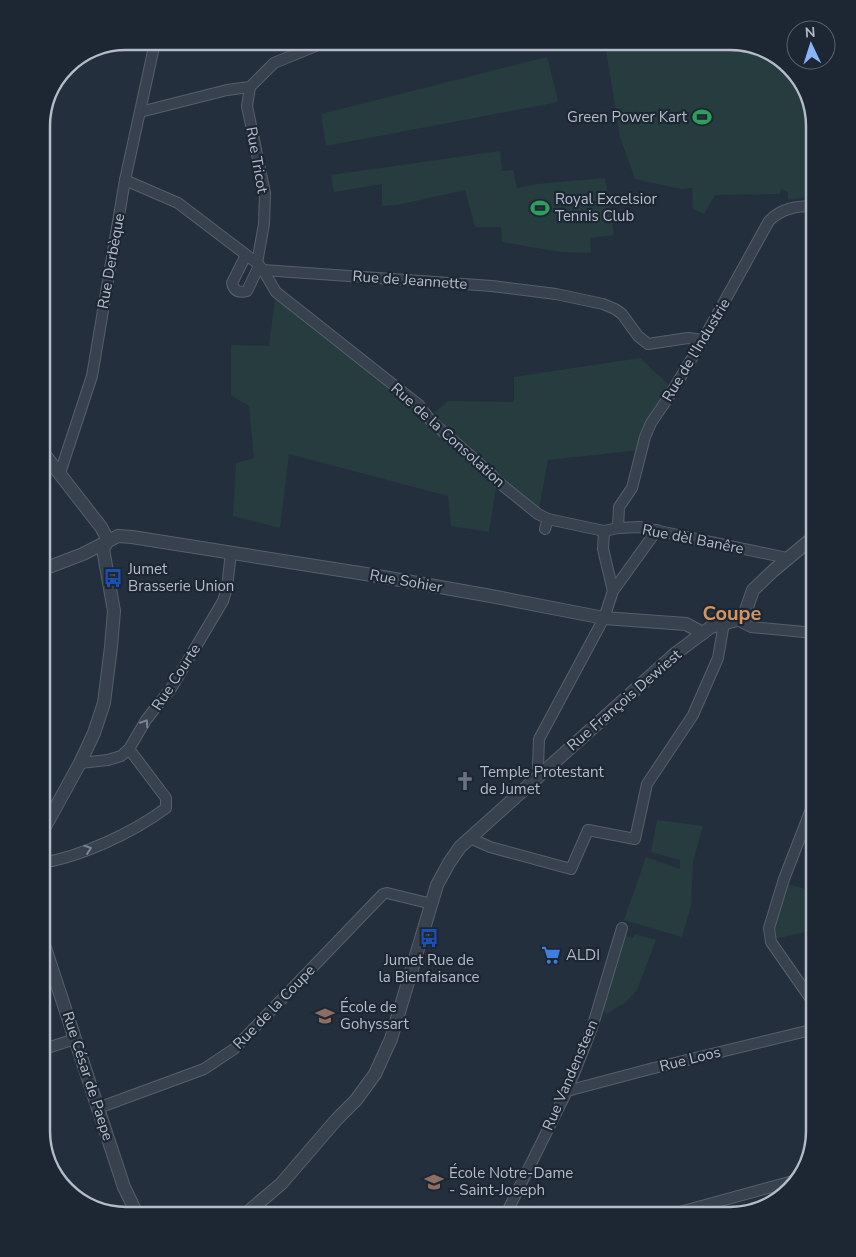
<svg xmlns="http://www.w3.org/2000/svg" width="856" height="1257" font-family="'Nunito Sans',sans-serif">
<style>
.green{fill:#263c3f}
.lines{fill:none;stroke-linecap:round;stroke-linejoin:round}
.minor-casing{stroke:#565f6c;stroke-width:12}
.tertiary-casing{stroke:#565f6c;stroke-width:14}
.minor{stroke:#38414e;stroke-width:10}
.tertiary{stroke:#38414e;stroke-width:12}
.oneway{stroke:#7c8592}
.labels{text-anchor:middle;stroke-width:4.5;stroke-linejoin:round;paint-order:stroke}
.poi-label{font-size:15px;fill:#b4bcc9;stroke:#1d2633;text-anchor:start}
.street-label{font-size:15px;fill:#b4bcc9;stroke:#1d2633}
.district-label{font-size:20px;font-weight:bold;fill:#d59563;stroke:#1d2633}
.rim{fill:none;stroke:#b4bcc9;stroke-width:2.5}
</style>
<rect width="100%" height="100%" fill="#242f3e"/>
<g class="green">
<polygon points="736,41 777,55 804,84 815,126 815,196 788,200 788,192 781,189 780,194 715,195 704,214 693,209 692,188 681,189 635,179 620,137 605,43"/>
<polygon points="547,57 558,101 553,103 326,146 321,114"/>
<polygon points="500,151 502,171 513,170 517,188 538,184 605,178 614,235 590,238 591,253 560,252 502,242 501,227 475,227 465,190 397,205 382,206 382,184 334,192 331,175"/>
<polygon points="276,292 430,416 448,401 514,402 514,377 640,358 670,386 641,450 548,460 538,514 497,481 489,532 451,526 448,496 289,454 280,528 233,516 236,463 254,458 249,406 231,395 231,345 269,346"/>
<polygon points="657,820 703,826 693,861 691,906 682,937 624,920 646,857 680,869 680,860 651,852"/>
<polygon points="788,884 814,892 815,890 815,930 770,940"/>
<polygon points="620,934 633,938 635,934 656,940 637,990 626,1002 606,1014 600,999"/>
</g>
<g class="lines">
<g class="minor-casing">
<g id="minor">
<polyline points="250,87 247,106 265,193 264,224 257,263"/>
<polyline points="140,112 227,90 250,87 274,63 318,45"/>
<polyline points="125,180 178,203 257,263 263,270 492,286 556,294 603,304 615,309 622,314 638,336 648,344 688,338 703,340"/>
<path d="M246 255 232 283C234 291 239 293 247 291L259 266"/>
<polyline points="263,270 276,292 419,405 431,421 490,473 497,481 538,514 548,519 604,531 618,528 640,527 787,558 790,556"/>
<polyline points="60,473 92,376 125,180 154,47"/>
<path d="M618 528 619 507 632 488 645 437 651 423 668 398 703 340 769 221C782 208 796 206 815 206"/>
<polyline points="545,529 548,519"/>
<polyline points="604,531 603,549 613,591"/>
<polyline points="737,620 751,627 815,633"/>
<polyline points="80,763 108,760 121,756 129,749 146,720 172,687 223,601 227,588 231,552"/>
<polyline points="541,774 538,767 539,739 604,618 613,591 657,530"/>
<polyline points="470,838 490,847 571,869 588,830 635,839 647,784 693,715 718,658 724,623"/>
<path d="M41 863C81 857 134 832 166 808V798L129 749"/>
<polyline points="815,1005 771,942 769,928 784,879 815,799"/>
<polyline points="41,1050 75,1039"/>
<polyline points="567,1091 650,1069 815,1029"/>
<polyline points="98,1108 204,1069 234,1049 383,894 387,893 432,904"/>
<polyline points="505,1216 567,1091 592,1028 622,928"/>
<polyline points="665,1216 797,1180"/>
</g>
</g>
<g class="tertiary-casing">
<g id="tertiary">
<polyline points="41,450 101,527 108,540"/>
<polyline points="41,570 83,554 118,536 132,537 372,575 491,596 604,618 686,624 703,633"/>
<polyline points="41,834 80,763 94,733 104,703 111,647 114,611 103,549 108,540"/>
<polyline points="41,936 124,1187 138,1216"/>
<polyline points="243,1216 281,1184 337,1119 356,1100 375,1074 391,1039 437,885 449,863 460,847 676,653 711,627 737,620 744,616 753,590 774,570 815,536"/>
</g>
</g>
<use href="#minor" class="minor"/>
<use href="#tertiary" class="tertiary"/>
</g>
<defs><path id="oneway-chevron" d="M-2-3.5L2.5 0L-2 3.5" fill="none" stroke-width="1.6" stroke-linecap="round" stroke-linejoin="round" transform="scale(1.25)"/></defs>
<g class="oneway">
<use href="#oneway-chevron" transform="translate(145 723) rotate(-57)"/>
<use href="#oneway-chevron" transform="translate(88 849) rotate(-19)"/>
</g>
<defs>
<g id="stadium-bare" transform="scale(1.5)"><path d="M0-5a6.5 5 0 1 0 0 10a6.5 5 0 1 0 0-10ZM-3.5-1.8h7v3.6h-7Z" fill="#2e9e5b" stroke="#1d2633" stroke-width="2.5" paint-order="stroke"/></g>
<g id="bus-bare" transform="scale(1.5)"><path d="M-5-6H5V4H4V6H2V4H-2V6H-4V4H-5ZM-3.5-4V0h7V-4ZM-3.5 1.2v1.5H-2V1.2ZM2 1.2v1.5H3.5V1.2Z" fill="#1a4fb4" stroke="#1d2633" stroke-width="2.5" paint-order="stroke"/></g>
<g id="church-bare" transform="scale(1.5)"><path d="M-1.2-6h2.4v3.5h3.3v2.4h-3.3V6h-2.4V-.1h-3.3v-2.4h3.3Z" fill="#6b7280" stroke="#1d2633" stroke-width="2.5" paint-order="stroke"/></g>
<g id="supermarket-bare" transform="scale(1.5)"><path d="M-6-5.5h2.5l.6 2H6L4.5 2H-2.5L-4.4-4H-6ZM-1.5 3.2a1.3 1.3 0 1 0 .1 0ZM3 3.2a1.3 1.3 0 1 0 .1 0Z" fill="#3f7fe0" stroke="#1d2633" stroke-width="2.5" paint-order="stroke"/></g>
<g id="school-bare" transform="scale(1.5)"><path d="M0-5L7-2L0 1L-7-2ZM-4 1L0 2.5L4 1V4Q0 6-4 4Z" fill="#8d6e63" stroke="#1d2633" stroke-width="2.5" paint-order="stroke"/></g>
</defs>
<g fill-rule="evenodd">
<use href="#stadium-bare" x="702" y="117"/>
<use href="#stadium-bare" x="540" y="208"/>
<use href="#bus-bare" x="113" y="578"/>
<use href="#church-bare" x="465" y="781"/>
<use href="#bus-bare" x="429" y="938"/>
<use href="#supermarket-bare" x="551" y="955"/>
<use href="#school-bare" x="325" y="1016"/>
<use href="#school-bare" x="434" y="1182"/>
</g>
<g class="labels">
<g class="poi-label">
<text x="687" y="122" text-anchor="end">Green Power Kart</text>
<text x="555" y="204">Royal Excelsior<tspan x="555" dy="17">Tennis Club</tspan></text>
<text x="128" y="574">Jumet<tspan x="128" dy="17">Brasserie Union</tspan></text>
<text x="480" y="777">Temple Protestant<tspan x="480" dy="17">de Jumet</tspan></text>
<text x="566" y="960">ALDI</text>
<text x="429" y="965" text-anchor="middle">Jumet Rue de<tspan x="429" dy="17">la Bienfaisance</tspan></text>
<text x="340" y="1012">École de<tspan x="340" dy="17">Gohyssart</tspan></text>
<text x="449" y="1178">École Notre-Dame<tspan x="449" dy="17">- Saint-Joseph</tspan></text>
</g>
<g class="street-label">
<text transform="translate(257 160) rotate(80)" y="5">Rue Tricot</text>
<text transform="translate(111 261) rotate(-80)" y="5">Rue Derbèque</text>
<text transform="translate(410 280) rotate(4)" y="5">Rue de Jeannette</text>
<text transform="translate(696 350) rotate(-59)" y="5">Rue de l'Industrie</text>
<text transform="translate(448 435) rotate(42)" y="5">Rue de la Consolation</text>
<text transform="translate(693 539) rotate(11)" y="5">Rue dèl Banêre</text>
<text transform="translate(406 581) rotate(10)" y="5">Rue Sohier</text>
<text transform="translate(176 677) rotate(-57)" y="5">Rue Courte</text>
<text transform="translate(624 700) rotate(-41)" y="5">Rue François Dewiest</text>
<text transform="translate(274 1007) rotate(-46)" y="5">Rue de la Coupe</text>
<text transform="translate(690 1059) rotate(-14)" y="5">Rue Loos</text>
<text transform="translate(570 1075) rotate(-67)" y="5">Rue Vandensteen</text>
<text transform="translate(88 1076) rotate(72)" y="5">Rue César de Paepe</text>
</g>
<g class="district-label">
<text x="732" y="620">Coupe</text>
</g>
</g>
<path d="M0 0H856V1257H0ZM126 50H730A76 76 0 0 1 806 126V1131A76 76 0 0 1 730 1207H126A76 76 0 0 1 50 1131V126A76 76 0 0 1 126 50Z" fill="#1d2633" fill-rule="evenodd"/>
<path class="rim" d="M126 50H730A76 76 0 0 1 806 126V1131A76 76 0 0 1 730 1207H126A76 76 0 0 1 50 1131V126A76 76 0 0 1 126 50Z"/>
<g transform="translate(811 45) rotate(356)"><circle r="24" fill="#1d2633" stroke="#59626f"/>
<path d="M0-4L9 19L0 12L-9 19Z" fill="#8ab4f8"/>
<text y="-8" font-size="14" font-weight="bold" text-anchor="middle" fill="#b4bcc9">N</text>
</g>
</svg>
